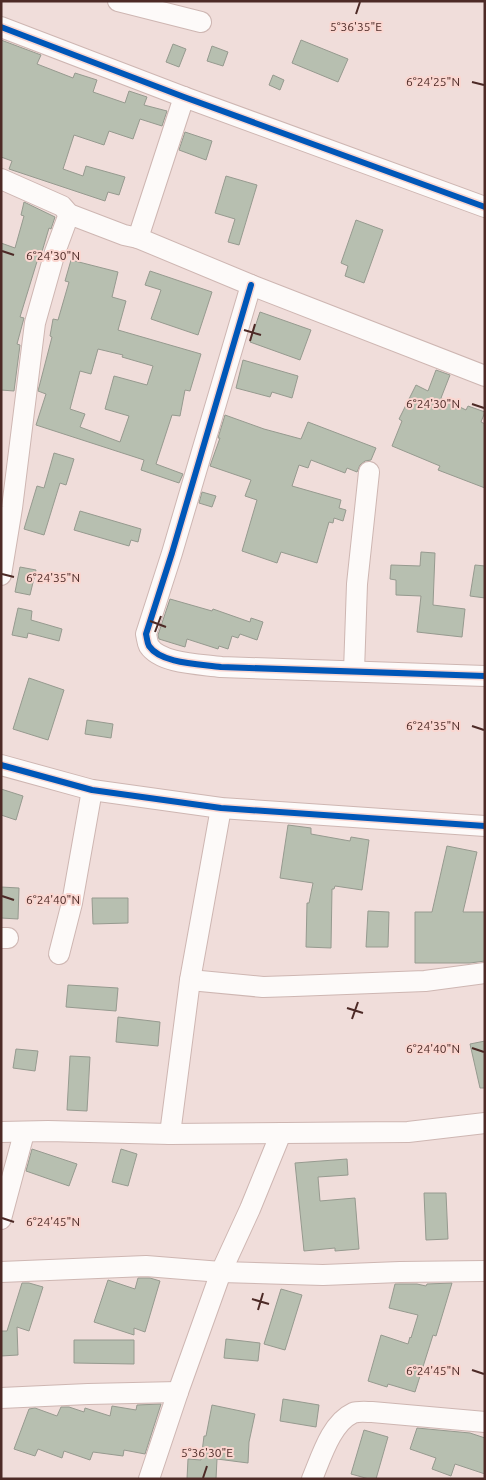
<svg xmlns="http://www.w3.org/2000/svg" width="486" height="1480" font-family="Ubuntu,sans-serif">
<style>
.building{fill:#b7bfb0;stroke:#969a8f;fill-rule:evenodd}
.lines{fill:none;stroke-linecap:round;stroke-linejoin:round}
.minor-casing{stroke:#ceb6b2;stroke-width:22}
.minor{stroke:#fdfaf9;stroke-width:20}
.cycleway-casing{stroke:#fad6d0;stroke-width:9}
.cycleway{stroke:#0057b8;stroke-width:6}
.ticks{fill:none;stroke:#4d2a26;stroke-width:2}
.ticks-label{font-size:12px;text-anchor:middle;fill:#4d2a26;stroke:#fad6d0;stroke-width:4;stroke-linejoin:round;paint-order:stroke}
</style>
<rect width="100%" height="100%" fill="#f0ddda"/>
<g class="building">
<polygon points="1,40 41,55 37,64 73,78 75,73 97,80 93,92 125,103 129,91 147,97 144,105 167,111 162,126 140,119 133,139 109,131 104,145 74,135 63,169 83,176 86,166 125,177 119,195 108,192 105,201 9,169 12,161 1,157"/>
<polygon points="301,40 348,59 338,82 292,63"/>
<polygon points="173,44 186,49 179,67 166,62"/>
<polygon points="212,46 228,52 223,66 207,61"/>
<polygon points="273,75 284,80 280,90 269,85"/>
<polygon points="185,132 212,141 206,160 179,150"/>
<polygon points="226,176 257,185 239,245 228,242 235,219 215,213"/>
<polygon points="24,202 55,217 51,229 49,228 41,255 39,255 20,317 24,318 17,344 20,345 14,391 1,390 1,243 15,248 24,216 21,215"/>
<polygon points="356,220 383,230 364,283 345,276 348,266 341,263"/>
<path d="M71 260 118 272 112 297 126 301 118 330 201 354 190 391 185 390 180 416 172 415 156 464 183 474 179 483 141 470 144 460 36 425 46 394 38 391 52 337 50 336 53 319 58 320 69 282 65 281ZM98 349 123 355 122 357 153 366 147 385 114 376 105 409 129 416 120 442 80 427 85 414 70 409 80 371 91 374Z"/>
<polygon points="150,271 212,292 198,335 151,319 161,290 145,285"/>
<polygon points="260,312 311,330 300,360 250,342"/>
<polygon points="243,360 298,376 292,398 272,392 270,397 236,388"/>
<polygon points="436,370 450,375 441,398 466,410 468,406 485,412 481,422 485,424 485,488 438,470 440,466 392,446 402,421 399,419 416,385 428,391"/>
<polygon points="225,415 264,429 301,439 308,422 376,448 371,460 365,461 360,465 357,472 347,468 345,473 311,460 308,468 299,465 292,486 341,500 339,508 346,510 343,521 334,518 333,523 329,522 317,563 281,552 277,563 242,551 257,500 245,496 251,480 210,466 220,438 218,438"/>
<polygon points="54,453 74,459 66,485 60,483 44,535 24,529 37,486 44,488"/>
<polygon points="202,492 216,496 212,507 199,503"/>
<polygon points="80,511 141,529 138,542 131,540 129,546 74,530"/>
<polygon points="421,552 435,553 433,605 465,609 462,637 417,632 421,596 396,595 396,580 390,579 391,565 420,566"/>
<polygon points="475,565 485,566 485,598 470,596"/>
<polygon points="20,567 36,570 30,595 15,592"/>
<polygon points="170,599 212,611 213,609 250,622 251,618 263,622 257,640 240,634 238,638 232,636 228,649 219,646 218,649 187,639 185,647 159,639 158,635"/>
<polygon points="18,608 32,611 31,620 62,629 59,641 28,633 27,638 12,635"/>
<polygon points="29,678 64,690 48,740 13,729"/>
<polygon points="87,720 113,724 111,738 85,734"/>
<polygon points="1,789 23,796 16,820 1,815"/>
<polygon points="288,825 311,828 311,834 350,841 351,837 369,840 362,890 335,886 334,889 332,889 331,948 306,947 307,903 309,903 313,883 280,878"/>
<polygon points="447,846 477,852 463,912 485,912 485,961 470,963 415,963 415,912 432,912"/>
<polygon points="1,887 19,888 18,919 1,918"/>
<polygon points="92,898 128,898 128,923 93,924"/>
<polygon points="368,911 389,912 388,947 366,947"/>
<polygon points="68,985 118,988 116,1011 66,1007"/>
<polygon points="118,1017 160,1022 158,1046 116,1042"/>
<polygon points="485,1041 485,1088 480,1088 470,1044"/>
<polygon points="16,1049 38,1051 35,1071 13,1068"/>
<polygon points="70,1056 90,1057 87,1111 67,1110"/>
<polygon points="32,1149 77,1164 69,1186 26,1171"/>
<polygon points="121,1149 137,1154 128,1186 112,1182"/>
<polygon points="347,1159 348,1175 318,1177 320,1201 355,1198 359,1249 335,1251 335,1248 304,1251 295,1163"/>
<polygon points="424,1193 446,1193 448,1239 426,1240"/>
<polygon points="138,1278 150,1278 160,1281 145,1332 134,1328 134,1335 94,1322 108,1280 135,1289"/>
<polygon points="22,1283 29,1283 43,1287 29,1331 17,1327 18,1355 1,1356 1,1331 7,1331"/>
<polygon points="452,1283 436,1336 433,1335 415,1392 388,1384 387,1387 368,1381 381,1335 408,1344 410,1337 411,1338 418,1315 389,1308 395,1284 417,1284 426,1286 427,1284"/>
<polygon points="281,1289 302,1295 285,1350 264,1344"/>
<polygon points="226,1339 260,1343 258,1361 224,1358"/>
<polygon points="74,1340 134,1340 134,1364 74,1363"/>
<polygon points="283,1399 319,1405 316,1427 280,1421"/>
<polygon points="161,1404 145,1454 124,1450 123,1456 93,1452 90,1460 64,1451 62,1458 38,1449 35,1456 14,1449 29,1409 35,1408 57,1416 61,1407 69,1407 84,1412 85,1408 110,1416 112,1406 136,1410 137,1405"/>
<polygon points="212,1405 255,1414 249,1442 248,1463 217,1459 216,1479 187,1479 188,1459 201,1460 204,1436 206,1436"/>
<polygon points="417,1428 470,1433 485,1438 485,1474 455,1464 451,1476 432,1469 436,1458 410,1449"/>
<polygon points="364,1430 388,1437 376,1479 369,1479 351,1474"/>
</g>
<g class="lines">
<g class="minor-casing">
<g id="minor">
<polyline points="118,1 201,22"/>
<polyline points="1,27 184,97 485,207"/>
<polyline points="1,179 62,206 69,214 124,235 138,238 184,97"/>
<polyline points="138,238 251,285 485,376"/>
<path d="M251 285 172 553 146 634C147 638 147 642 149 646 161 664 201 664 221 667L485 676"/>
<polyline points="1,575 12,508 35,323 55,252 69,214"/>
<polyline points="354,671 357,584 369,472"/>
<polyline points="1,765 92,790 221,808 485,826"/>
<polyline points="1,938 8,938"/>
<polyline points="59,954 72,903 92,790"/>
<polyline points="190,980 263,987 294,986 425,981 485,973"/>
<polyline points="1,1132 48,1131 170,1134 408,1132 485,1123"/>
<polyline points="170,1134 190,980 221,808"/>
<polyline points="1,1219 24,1133"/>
<polyline points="1,1272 146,1266 221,1272 323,1275 400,1272 485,1271"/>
<polyline points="1,1398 88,1394 178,1392"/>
<polyline points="149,1479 178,1392 221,1272 250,1209 281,1133"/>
<path d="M312 1479C321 1458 331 1423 353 1413 358 1411 367 1412 372 1412L485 1422"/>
</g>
</g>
<use href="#minor" class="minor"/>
<g class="cycleway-casing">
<g id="cycleway">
<polyline points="1,27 184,97 485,207"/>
<path d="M251 285 172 553 146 634C147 638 147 642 149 646 161 664 201 664 221 667L485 676"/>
<polyline points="1,765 92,790 221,808 485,826"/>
</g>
</g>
<use href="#cycleway" class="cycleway"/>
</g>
<path class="ticks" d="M356 14 360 2M472 82 484 85M2 251 14 255M244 330 261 335M250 341 255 324M472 404 484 408M2 574 14 577M150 621 166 627M155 632 161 616M472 726 484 730M2 896 14 900M347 1008 363 1013M352 1019 358 1002M472 1048 484 1052M2 1218 14 1222M252 1299 269 1304M258 1310 263 1293M472 1370 484 1374M203 1478 207 1466"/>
<g class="ticks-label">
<text x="356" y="31">5°36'35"E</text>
<text x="433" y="86">6°24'25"N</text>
<text x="53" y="260">6°24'30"N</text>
<text x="433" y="408">6°24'30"N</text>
<text x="53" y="582">6°24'35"N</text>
<text x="433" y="730">6°24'35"N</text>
<text x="53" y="904">6°24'40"N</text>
<text x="433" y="1053">6°24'40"N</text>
<text x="53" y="1226">6°24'45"N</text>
<text x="433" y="1375">6°24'45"N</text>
<text x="207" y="1457">5°36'30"E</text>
</g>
<rect width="486" height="1480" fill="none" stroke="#4d2a26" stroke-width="5"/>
</svg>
